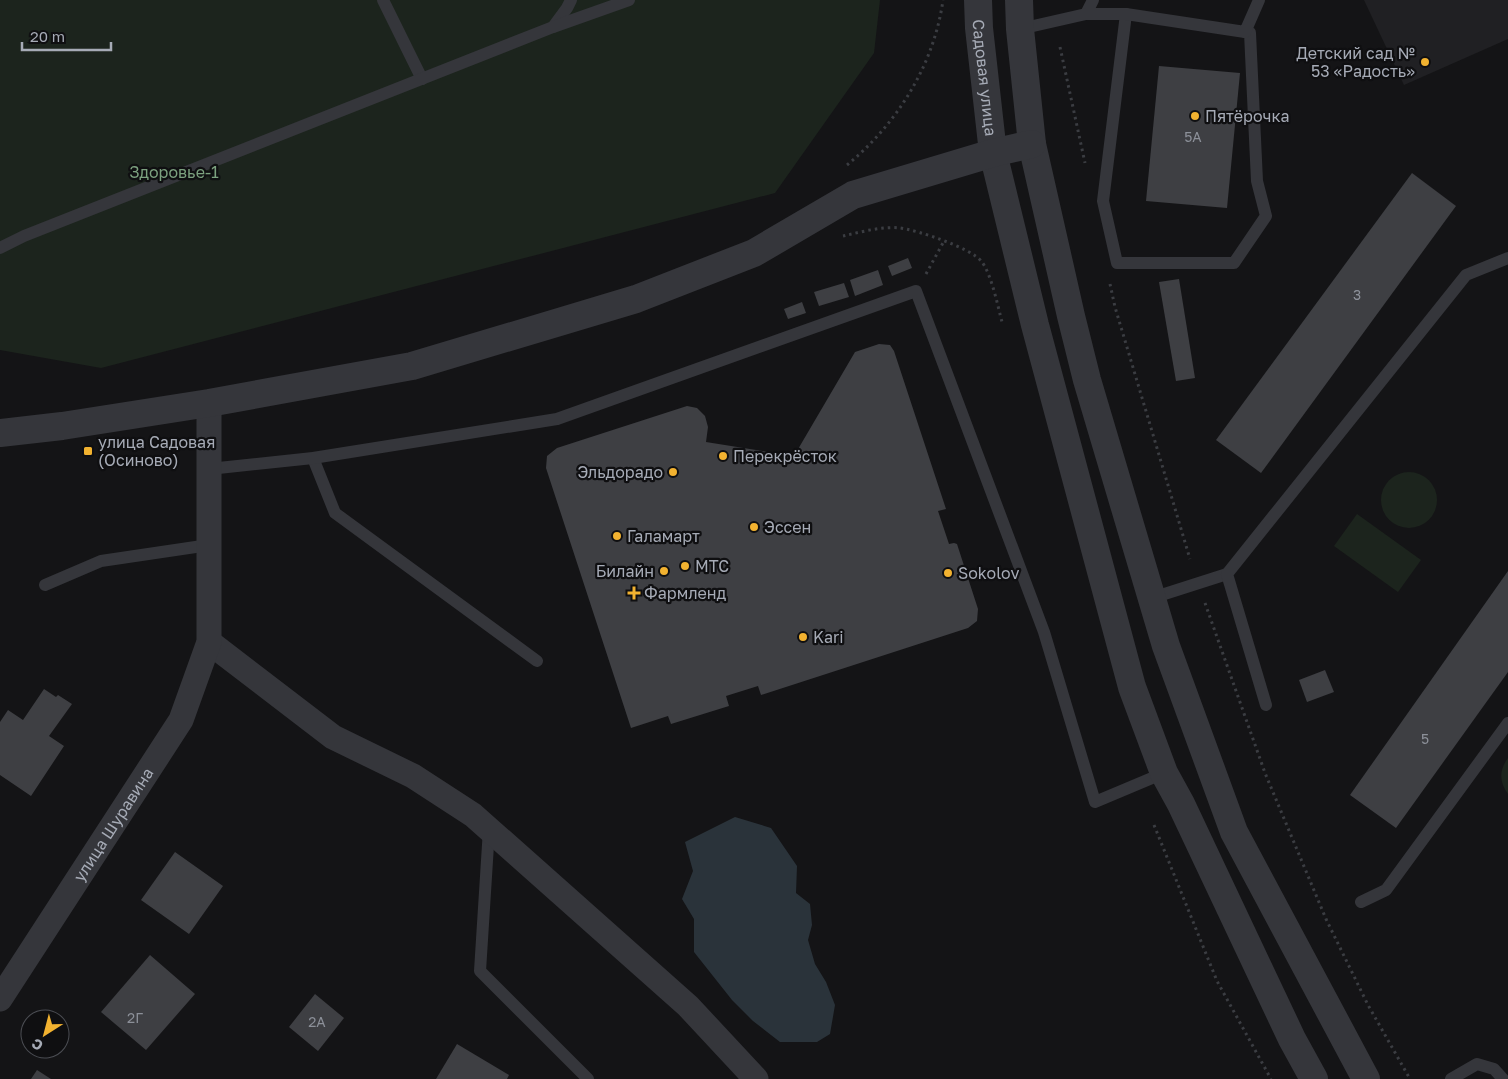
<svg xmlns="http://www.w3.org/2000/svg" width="1508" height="1079" font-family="'Golos Text',sans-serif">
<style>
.built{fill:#202023}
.green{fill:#1c241d}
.water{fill:#2a333a}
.building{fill:#3e3f43}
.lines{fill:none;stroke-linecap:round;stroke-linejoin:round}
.path{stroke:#3b3d42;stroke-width:3;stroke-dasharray:2.5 4;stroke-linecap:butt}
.service{stroke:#35363b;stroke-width:12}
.minor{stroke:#35363b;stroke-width:25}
.tertiary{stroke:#35363b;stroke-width:28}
.poi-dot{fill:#f2b230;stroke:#0f0f11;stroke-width:2}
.labels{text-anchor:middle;stroke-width:4.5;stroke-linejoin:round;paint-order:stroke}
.number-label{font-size:14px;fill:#8c9099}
.poi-label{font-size:16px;fill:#a6abb6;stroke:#0f0f11;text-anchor:start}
.street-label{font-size:16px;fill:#a6abb6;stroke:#0f0f11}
.park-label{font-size:16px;fill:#7ca17f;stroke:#0f0f11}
</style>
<rect width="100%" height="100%" fill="#141416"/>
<polygon class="built" points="1364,0 1508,0 1508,39 1404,85"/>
<g class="green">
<polygon points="0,0 880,0 874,53 775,193 101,368 0,350"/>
<circle cx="1409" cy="500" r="28"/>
<polygon points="1357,514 1421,560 1398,592 1334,546"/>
<path d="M1508 758V794C1499 782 1499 770 1508 758Z"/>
</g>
<polygon class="water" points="735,817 771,828 797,866 796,893 810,904 812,925 808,940 815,964 826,982 835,1005 830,1034 817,1042 780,1042 753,1021 732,1000 694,952 694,919 682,899 693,871 685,842"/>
<g class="building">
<polygon points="1159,66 1240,73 1227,208 1146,201"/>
<polygon points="1412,173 1456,206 1261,473 1216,440"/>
<polygon points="908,258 912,268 892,276 888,266"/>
<polygon points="878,270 883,285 855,296 850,280"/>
<polygon points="1179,279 1195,378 1176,381 1159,282"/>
<polygon points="844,283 849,297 819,306 814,292"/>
<polygon points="802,302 806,313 788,319 784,309"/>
<polygon points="879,344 890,345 894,351 946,509 938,511 949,544 954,543 957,544 978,609 977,621 968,628 761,695 758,686 726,696 729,706 671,724 668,716 631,728 546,468 547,456 557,448 687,406 697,408 705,416 708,427 706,442 794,456 855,352"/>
<polygon points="1508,571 1508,672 1396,828 1350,795"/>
<polygon points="1325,670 1334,692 1307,702 1299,680"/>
<polygon points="44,689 56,697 58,695 72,704 49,736 64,746 31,796 0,775 0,722 8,710 23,720"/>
<polygon points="175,852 223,886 189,934 141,900"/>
<polygon points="150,955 195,994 146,1050 101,1012"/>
<polygon points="315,994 344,1018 318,1051 289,1027"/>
<polygon points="457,1044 509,1075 507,1079 436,1079"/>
<polygon points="37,1070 51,1079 31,1079"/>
</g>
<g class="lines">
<g class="path">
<polyline points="1060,47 1085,163"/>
<path d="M847 165C897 124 934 65 943 0"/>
<path d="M843 236C861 232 882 226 900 228 917 230 971 248 981 261 991 272 998 307 1002 322"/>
<polyline points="926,274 944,241"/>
<polyline points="1110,284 1115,307 1190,559"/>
<polyline points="1205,603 1265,773 1326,919 1368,1005 1410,1079"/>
<polyline points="1154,825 1217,981 1271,1079"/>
</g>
<g class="service">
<polyline points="383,0 422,79"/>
<polyline points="1086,14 1093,0"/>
<polyline points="1126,14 1103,201 1117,263 1234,263 1266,216 1257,181 1250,33 1245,32"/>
<polyline points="553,27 567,8 571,0"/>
<polyline points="1020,29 1086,14 1126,14 1245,32 1259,0"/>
<polyline points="0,248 24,236 553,27 629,0"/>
<polyline points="313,458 335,513 537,661"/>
<polyline points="209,469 313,458 557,419 916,291 1044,632 1095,802 1164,773"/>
<polyline points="45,585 101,561 209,545"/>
<polyline points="1152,598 1227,574"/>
<polyline points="1266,705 1227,574 1466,275 1508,258"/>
<polyline points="489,829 480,971 588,1079"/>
<polyline points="1361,902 1386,890 1508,723"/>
<polyline points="1451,1079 1477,1064 1494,1069 1503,1079"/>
</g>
<g class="minor">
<polyline points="209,642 333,737 413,776 473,815 688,1006 756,1079"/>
<path id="s1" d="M0 999 181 720 209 642V403"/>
</g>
<g class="tertiary">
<path id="s2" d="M978 0 979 28 993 153 1035 325 1132 687 1164 773 1181 804 1292 1039 1314 1079"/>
<polyline points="1019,0 1020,29 1032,144 1071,316 1087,380 1166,646 1234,832 1366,1079"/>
<polyline points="0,433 62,426 209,403 412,366 636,299 754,253 853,195 993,153 1032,144"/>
</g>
</g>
<g class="poi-dot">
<circle cx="1425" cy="62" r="5"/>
<circle cx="1195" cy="116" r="5"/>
<rect x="83" y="446" width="10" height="10" rx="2.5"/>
<circle cx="723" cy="456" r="5"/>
<circle cx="673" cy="472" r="5"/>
<circle cx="754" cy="527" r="5"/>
<circle cx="617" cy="536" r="5"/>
<circle cx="685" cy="566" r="5"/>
<circle cx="664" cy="571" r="5"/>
<circle cx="948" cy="573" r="5"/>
<path d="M631.5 585.5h5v5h5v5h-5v5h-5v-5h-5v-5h5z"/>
<circle cx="803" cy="637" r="5"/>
</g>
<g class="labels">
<g class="number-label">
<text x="1193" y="142">5А</text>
<text x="1357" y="300">3</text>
<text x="1425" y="744">5</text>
<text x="135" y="1023">2Г</text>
<text x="317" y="1027">2А</text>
</g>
<g class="poi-label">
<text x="1415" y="59" text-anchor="end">Детский сад №<tspan x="1415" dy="18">53 «Радость»</tspan></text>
<text x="1205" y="122">Пятёрочка</text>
<text x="98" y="448">улица Садовая<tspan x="98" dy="18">(Осиново)</tspan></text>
<text x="733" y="462">Перекрёсток</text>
<text x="663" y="478" text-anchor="end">Эльдорадо</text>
<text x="764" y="533">Эссен</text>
<text x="627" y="542">Галамарт</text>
<text x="695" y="572">МТС</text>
<text x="654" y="577" text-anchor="end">Билайн</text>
<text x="958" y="579">Sokolov</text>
<text x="644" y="599">Фармленд</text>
<text x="813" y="643">Kari</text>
</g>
<g class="street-label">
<text dy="6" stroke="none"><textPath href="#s2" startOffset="78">Садовая улица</textPath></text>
<text dy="6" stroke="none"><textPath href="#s1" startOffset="208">улица Шуравина</textPath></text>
</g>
<g class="park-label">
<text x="174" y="178">Здоровье-1</text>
</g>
</g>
<g transform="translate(45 1034) rotate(216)"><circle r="24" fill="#0f0f11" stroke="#4b4d53"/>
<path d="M0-4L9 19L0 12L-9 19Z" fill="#f2b230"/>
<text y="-8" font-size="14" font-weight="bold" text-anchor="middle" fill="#a6abb6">С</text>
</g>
<path d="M22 42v8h89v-8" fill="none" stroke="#a6abb6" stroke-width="2.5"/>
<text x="30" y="42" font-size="15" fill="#a6abb6" stroke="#0f0f11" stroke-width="4" paint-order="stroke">20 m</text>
</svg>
